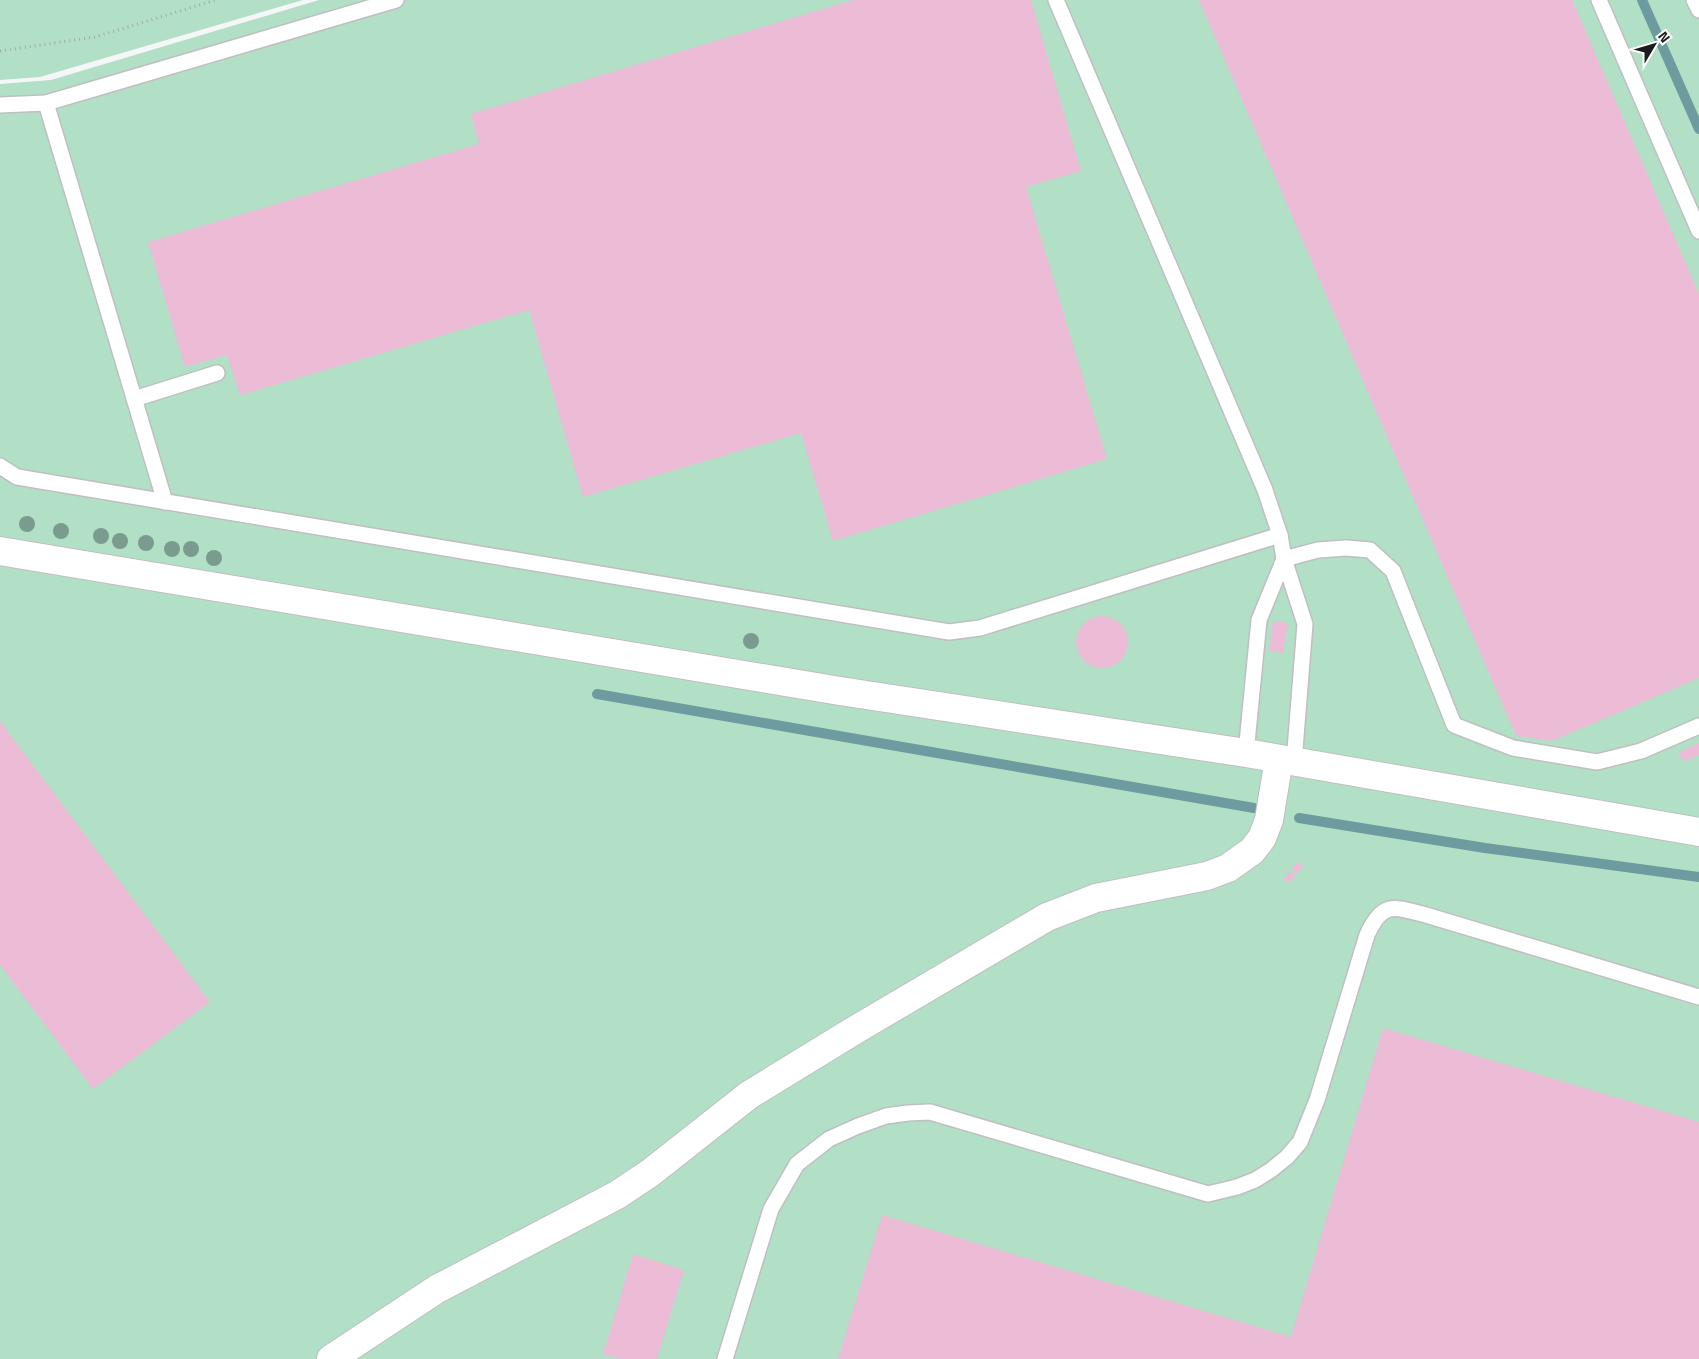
<svg xmlns="http://www.w3.org/2000/svg" width="1699" height="1359" font-family="'Titillium Web',sans-serif">
<style>
.green{fill:#b1e0c6}
.lines{fill:none;stroke-linecap:round;stroke-linejoin:round}
.stream{stroke:#6e9b9f;stroke-width:10}
.building{fill:#ecbbd5}
.service-casing{stroke:#bfbfc1;stroke-width:18}
.minor-casing{stroke:#bfbfc1;stroke-width:30}
.tertiary-casing{stroke:#bfbfc1;stroke-width:30}
.path{stroke:#a7a8a9;stroke-width:3;stroke-dasharray:1 4;stroke-linecap:butt}
.service{stroke:#fff;stroke-width:15}
.minor{stroke:#fff;stroke-width:28}
.tertiary{stroke:#fff;stroke-width:28}
.tree{fill:#7a9c8f}
</style>
<rect width="100%" height="100%" fill="#f5f6f8"/>
<g class="green">
<polygon points="0,0 303,0 40,77 0,80"/>
<polygon points="319,0 1699,0 1699,1359 0,1359 0,84 51,80"/>
</g>
<g class="lines">
<g class="stream">
<polyline points="1642,0 1699,129"/>
<path d="M597 694C816 733 1035 769 1254 808"/>
<polyline points="1299,818 1485,848 1699,877"/>
</g>
</g>
<g class="building">
<polygon points="853,0 1031,0 1081,171 1026,187 1107,459 833,541 801,433 583,497 529,310 240,395 227,355 185,367 148,242 479,144 471,114"/>
<polygon points="1199,0 1572,0 1699,294 1699,678 1552,741 1516,736"/>
<circle cx="1102" cy="642" r="26"/>
<polygon points="1273,621 1288,623 1283,653 1269,651"/>
<polygon points="0,721 210,1002 93,1089 0,965"/>
<polygon points="1699,743 1699,755 1683,762 1679,752"/>
<polygon points="1298,862 1303,866 1297,874 1291,869"/>
<polygon points="1290,871 1296,876 1289,883 1284,879"/>
<polygon points="1383,1028 1699,1122 1699,1359 838,1359 882,1215 1291,1337"/>
<polygon points="633,1254 684,1270 657,1359 620,1359 603,1354"/>
</g>
<g class="lines">
<g class="service-casing">
<g id="service">
<polyline points="1056,0 1265,490 1280,535 1284,559 1305,624 1294,762"/>
<polyline points="1599,0 1699,231"/>
<polyline points="1694,0 1699,10"/>
<polyline points="46,103 165,502"/>
<polyline points="0,105 46,103 396,0"/>
<polyline points="134,399 217,373"/>
<polyline points="0,466 17,477 949,632 980,628 1280,535"/>
<polyline points="1284,559 1318,550 1346,548 1370,550 1393,571 1454,725 1513,748 1597,762 1641,751 1699,726"/>
<polyline points="1246,753 1259,620 1284,559"/>
<path d="M725 1359 771 1209 797 1164 829 1139 858 1126 886 1116 908 1113 930 1112 1208 1194 1237 1187 1255 1180 1271 1170 1287 1157 1300 1142 1317 1100 1367 935C1383 900 1394 907 1426 915L1699 997"/>
</g>
</g>
<g class="minor-casing">
<polyline id="minor" points="331,1359 437,1289 617,1195 650,1173 749,1095 855,1030 1047,917 1096,898 1207,876 1228,868 1252,851 1262,838 1269,820 1279,759"/>
</g>
<g class="tertiary-casing">
<polyline id="tertiary" points="0,551 840,691 1246,753 1699,832"/>
</g>
<polyline class="path" points="0,51 95,37 216,0"/>
<use href="#service" class="service"/>
<use href="#minor" class="minor"/>
<use href="#tertiary" class="tertiary"/>
</g>
<g class="tree">
<circle cx="27" cy="524" r="8"/>
<circle cx="61" cy="531" r="8"/>
<circle cx="101" cy="536" r="8"/>
<circle cx="120" cy="541" r="8"/>
<circle cx="146" cy="543" r="8"/>
<circle cx="172" cy="549" r="8"/>
<circle cx="191" cy="549" r="8"/>
<circle cx="214" cy="558" r="8"/>
<circle cx="751" cy="641" r="8"/>
</g>
<g transform="translate(1654 45) rotate(52)" stroke="#ffffff" stroke-width="4" paint-order="stroke">
<path d="M0-4L9 19L0 12L-9 19Z" fill="#1b1c1c"/>
<text y="-8" font-size="14" font-weight="bold" text-anchor="middle" fill="#1b1c1c">N</text>
</g>
</svg>
